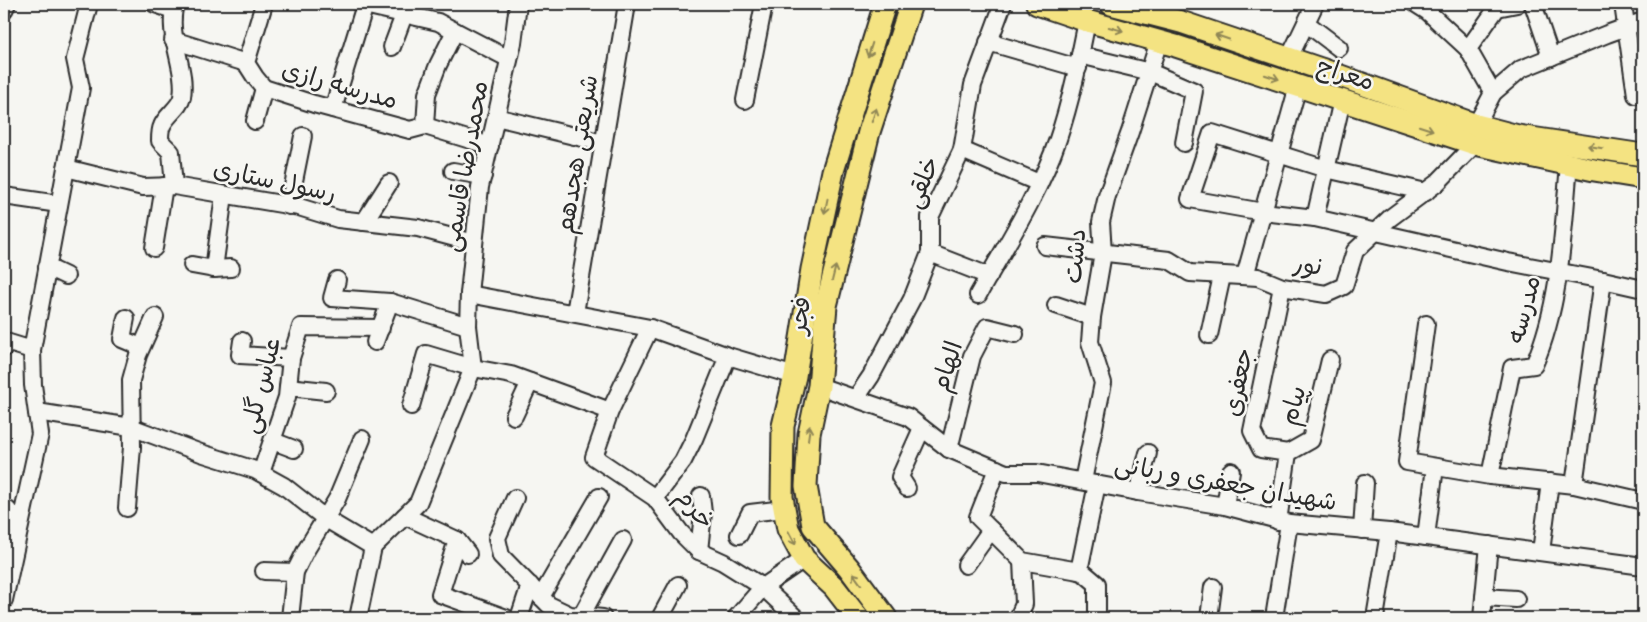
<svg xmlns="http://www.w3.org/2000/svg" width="1647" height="622" font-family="Caveat,'Playpen Sans Arabic',sans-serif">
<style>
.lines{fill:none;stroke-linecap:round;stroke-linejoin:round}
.minor-casing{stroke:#2b2b2b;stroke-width:20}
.major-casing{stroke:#2b2b2b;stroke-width:25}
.minor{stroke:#f6f6f2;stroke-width:16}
.major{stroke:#f4e382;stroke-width:21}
.oneway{stroke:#908756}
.labels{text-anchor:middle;stroke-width:5;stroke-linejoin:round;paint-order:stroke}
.street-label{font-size:25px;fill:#2b2b2b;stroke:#f6f6f2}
</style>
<rect width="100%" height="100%" fill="#f6f6f2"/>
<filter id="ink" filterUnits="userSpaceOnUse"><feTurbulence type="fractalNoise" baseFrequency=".02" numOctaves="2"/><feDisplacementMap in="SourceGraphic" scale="10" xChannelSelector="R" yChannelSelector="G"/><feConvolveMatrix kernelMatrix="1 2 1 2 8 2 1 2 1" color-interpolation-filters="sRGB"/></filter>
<g filter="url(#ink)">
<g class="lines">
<g class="minor-casing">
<g id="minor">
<polyline points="155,4 173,10"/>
<polyline points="264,4 246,63 255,77 264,88 314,104 410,130 425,126 490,146"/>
<polyline points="360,4 438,22 509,59"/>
<polyline points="1416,4 1427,11 1468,49 1493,93"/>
<polyline points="1533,4 1551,57"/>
<polyline points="1623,4 1636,95"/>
<polyline points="4,10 7,4"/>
<polyline points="1306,23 1339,48"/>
<polyline points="173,40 246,63"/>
<polyline points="988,42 1078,68"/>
<polyline points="392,47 404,15"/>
<polyline points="1468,49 1497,8 1517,4"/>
<polyline points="1080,55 1150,72 1194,91 1184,143"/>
<polyline points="1289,58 1315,4"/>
<polyline points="745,100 764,4"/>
<polyline points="333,109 365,5"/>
<polyline points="496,117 603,143"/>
<polyline points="255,121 264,88"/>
<polyline points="1476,125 1493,93 1521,69 1607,34 1643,21"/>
<polyline points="425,126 427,94 438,65 455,31"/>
<polyline points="962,150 1039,183"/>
<polyline points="66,168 143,187 174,186 299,207 338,219 418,228 474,243"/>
<polyline points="453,171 483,176"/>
<path d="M174 186 171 152 160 141C160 136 160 130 162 126 166 115 180 108 182 97 187 67 166 37 175 4"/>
<polyline points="1426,192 1326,169 1212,133 1190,199 1263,212 1315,218 1508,262 1603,280 1643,289"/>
<polyline points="4,196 59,204"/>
<polyline points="289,206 303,136"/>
<polyline points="1315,218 1342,100"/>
<polyline points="364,222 389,183"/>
<polyline points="1045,246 1169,260 1190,273 1258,277 1282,287 1326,294 1344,286 1355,251 1390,218 1437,183 1475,144"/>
<polyline points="154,248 164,186"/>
<polyline points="930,253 989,276"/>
<polyline points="192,265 214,269 231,268"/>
<polyline points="47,267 66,276"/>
<polyline points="214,269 224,195"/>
<polyline points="1245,276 1298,86"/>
<polyline points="337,280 332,298 390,302 468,326"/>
<polyline points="469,294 650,328 728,356 795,376"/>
<path d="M978 295C1006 245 1039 194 1058 139 1071 101 1079 61 1087 21"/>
<polyline points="1056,305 1092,317"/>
<polyline points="575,313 627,4"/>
<polyline points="126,318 122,339 141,347"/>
<polyline points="1426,324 1407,462 1490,476 1574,485 1643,501"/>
<polyline points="650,328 610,411 594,457 655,498 681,533 699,551 723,562 763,587 796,618"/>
<polyline points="1209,335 1222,276"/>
<polyline points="242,341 240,355 291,358"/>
<polyline points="375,342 390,302"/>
<polyline points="4,348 6,342 32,350"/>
<polyline points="819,386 908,417 949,449 1006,473 1037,473 1138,492 1225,506 1289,523 1389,532 1643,566"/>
<polyline points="288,387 326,391"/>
<polyline points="856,398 871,376 912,299 930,253 930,217 962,150 973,85 1003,4"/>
<polyline points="411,406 426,354 473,368 511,375 610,411"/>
<polyline points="37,412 131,427 201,453 255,470 284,486 326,519 373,547"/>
<polyline points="514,416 530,382"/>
<polyline points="273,441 294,449"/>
<polyline points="949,449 972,356 987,327 1015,334"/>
<polyline points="1288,453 1311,440 1330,360"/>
<polyline points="997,469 978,517 1022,561 1079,571 1084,573 1097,584 1097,618"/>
<polyline points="261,473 287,397 291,358 301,327 381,328"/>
<path d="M1490 476 1512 368 1534 365C1561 303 1563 231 1569 164"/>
<polyline points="1083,481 1103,383 1090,342 1092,317 1103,253 1101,222 1107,196 1130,132 1159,41"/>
<polyline points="1574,485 1603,280"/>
<polyline points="907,488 900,477 922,428"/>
<polyline points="1138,492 1148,453"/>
<polyline points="515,498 497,538 501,556 549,605 570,615 603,618"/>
<polyline points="655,498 683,461 694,439 728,356"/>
<polyline points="1225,506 1231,471"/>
<polyline points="127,508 132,447 131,380 138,355 155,317"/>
<polyline points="405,516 457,540 440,594 506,618"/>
<polyline points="1278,521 1288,453 1261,449 1252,431 1282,287"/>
<polyline points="4,528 8,510"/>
<polyline points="1362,530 1365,483"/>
<polyline points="739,535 750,513 784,509"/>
<polyline points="1426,537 1435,467"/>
<polyline points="457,540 468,554"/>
<polyline points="373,547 418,503 473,368 468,326 469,294 480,187 513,43 518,4"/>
<polyline points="699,551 703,513 701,496"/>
<polyline points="1541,552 1550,482"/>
<polyline points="966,565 991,530"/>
<polyline points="264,571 295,572"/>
<polyline points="1079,571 1097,484"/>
<polyline points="541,597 599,497"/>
<polyline points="1484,597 1516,599"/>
<polyline points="4,600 40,434 33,385 32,350 81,88 75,59 89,4"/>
<polyline points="581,616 623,540"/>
<polyline points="290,618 295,572 306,550 337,499 362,439"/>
<polyline points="358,618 373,547"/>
<polyline points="519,618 530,585"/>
<polyline points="660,618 678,585"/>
<polyline points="736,618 763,587 804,559"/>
<polyline points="1018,618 1024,604 1022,561"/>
<polyline points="1209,618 1213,587"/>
<polyline points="1274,618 1289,523"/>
<polyline points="1375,618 1389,532"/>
<polyline points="1482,618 1489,545"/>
</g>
</g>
<g class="major-casing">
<g id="major">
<polyline points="1037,4 1087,21 1176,46 1475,144 1594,170 1643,178"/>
<polyline points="1111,4 1181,22 1321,69 1476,125 1518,136 1643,155"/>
<polyline points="858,618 834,587 804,559 788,529 782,497 783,426 795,376 812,269 833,171 885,4"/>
<polyline points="886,618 849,568 813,526 806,486 809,434 819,386 826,306 869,132 911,4"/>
</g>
</g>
<use href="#minor" class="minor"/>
<use href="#major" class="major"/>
</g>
<defs><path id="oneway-shaft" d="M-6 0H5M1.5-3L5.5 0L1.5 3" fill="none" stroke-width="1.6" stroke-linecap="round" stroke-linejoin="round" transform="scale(1.25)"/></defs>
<g class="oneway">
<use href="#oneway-shaft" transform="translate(1116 29) rotate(15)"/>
<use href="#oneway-shaft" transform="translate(1222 37) rotate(-161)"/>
<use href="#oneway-shaft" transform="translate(870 50) rotate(108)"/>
<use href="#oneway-shaft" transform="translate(1272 77) rotate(18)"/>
<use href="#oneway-shaft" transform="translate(874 115) rotate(-72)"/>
<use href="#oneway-shaft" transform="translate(1426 128) rotate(18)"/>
<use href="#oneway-shaft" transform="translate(1595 147) rotate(-171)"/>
<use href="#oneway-shaft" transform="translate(826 206) rotate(102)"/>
<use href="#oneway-shaft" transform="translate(834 273) rotate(-76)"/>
<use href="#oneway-shaft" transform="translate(809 433) rotate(-82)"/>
<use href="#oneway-shaft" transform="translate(792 538) rotate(62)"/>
<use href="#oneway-shaft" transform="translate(857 579) rotate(-126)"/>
</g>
</g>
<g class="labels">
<g class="street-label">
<text transform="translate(1346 73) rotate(18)" y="9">معراج</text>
<text transform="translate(340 84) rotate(16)" y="9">مدرسه رازی</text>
<text transform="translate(576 154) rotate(-81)" y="9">شریعتی هجدهم</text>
<text transform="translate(464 166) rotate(-80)" y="9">محمدرضا قاسمی</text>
<text transform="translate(275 180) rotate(12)" y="9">رسول ستاری</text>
<text transform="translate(921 182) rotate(-68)" y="9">خلقی</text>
<text transform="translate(1074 256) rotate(-85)" y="9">دشت</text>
<text transform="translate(1308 264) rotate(7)" y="9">نور</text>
<text transform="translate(1523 309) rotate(-75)" y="9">مدرسه</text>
<text transform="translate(799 315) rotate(-82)" y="9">فجر</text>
<text transform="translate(946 366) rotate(-72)" y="9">الهام</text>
<text transform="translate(1237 382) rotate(-79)" y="9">جعفری</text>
<text transform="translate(260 385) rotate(-76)" y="9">عباس گلی</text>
<text transform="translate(1292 405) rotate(-74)" y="9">پیام</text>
<text transform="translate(1226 482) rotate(10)" y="9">شهیدان جعفری و ربانی</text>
<text transform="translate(696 508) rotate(50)" y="9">خرم</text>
</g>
</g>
<rect width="1647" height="622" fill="none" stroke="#f6f6f2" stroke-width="20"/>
<rect x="10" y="10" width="1627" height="602" fill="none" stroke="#2b2b2b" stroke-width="2" filter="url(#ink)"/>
</svg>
